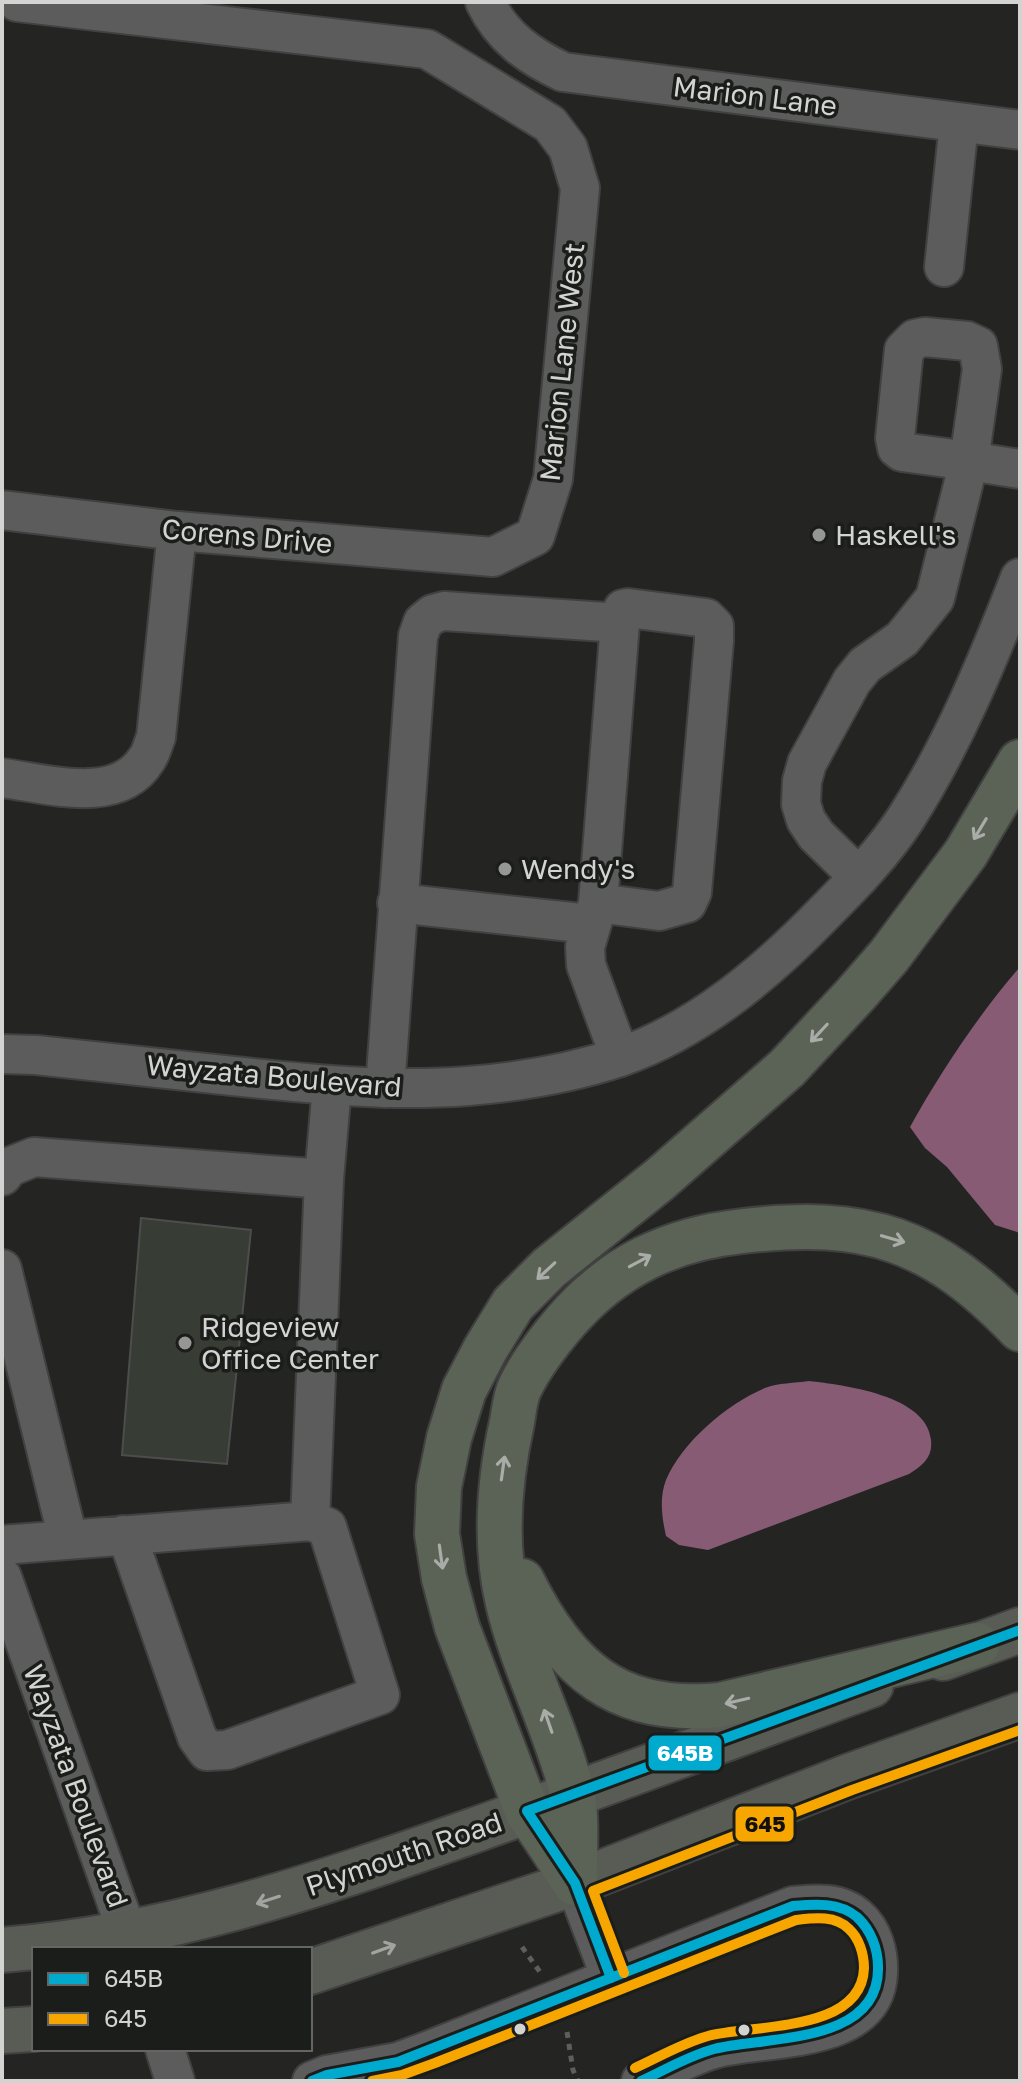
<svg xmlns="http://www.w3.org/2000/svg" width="1022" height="2083" font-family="'Golos Text',sans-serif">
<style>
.water{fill:#885b74}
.building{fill:#373c34;stroke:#4c4d4c;stroke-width:2}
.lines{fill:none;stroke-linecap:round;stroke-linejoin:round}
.minor-casing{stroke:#404140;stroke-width:42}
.major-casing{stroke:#404140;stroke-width:48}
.highway-casing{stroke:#404140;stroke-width:48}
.path{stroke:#5e5f5d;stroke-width:5;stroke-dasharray:6 6;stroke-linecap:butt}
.minor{stroke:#5b5c5b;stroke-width:38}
.major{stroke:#595c55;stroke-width:44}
.highway{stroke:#5b6256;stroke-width:44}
.bus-1-casing{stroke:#1a1d19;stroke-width:16}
.bus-2-casing{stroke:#1a1d19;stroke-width:16}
.bus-1{stroke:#00a9ce;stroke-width:10}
.bus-2{stroke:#f7a600;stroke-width:10}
.oneway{stroke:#a9aca7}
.oneway2{stroke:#a2a4a0}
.poi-dot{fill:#969795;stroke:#1a1d19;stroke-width:3}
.bus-dot{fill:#d3d4d2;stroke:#1a1d19;stroke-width:3}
.labels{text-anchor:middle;stroke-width:7;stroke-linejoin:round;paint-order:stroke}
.street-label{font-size:28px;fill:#d3d4d2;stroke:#1a1d19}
.poi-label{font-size:28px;fill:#d3d4d2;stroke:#1a1d19;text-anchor:start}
.line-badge{stroke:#1a1d19;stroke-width:3}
.badge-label{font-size:22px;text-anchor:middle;font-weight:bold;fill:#fff}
.pale-badge-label{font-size:22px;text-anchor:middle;font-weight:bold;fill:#111}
</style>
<rect width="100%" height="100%" fill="#242523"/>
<g class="water">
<path d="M1020 967V1233L995 1225 947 1167 925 1148 910 1127C938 1076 981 1011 1020 967Z"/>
<path d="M809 1381C843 1385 927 1395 931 1440 933 1457 923 1465 909 1474L708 1550 679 1545 666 1536C662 1518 659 1498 666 1480 682 1442 728 1403 765 1388 778 1383 795 1383 809 1381Z"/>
</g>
<polygon class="building" points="141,1218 251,1230 227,1464 122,1455"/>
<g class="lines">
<g class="minor-casing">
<g id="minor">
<path d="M485 2C502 37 529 56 563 72L1020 130"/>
<polyline points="944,267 959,123"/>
<polygon points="925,337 967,341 978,346 982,369 969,461 902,452 897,448 895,438 904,350 915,339"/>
<polyline points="2,510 177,531 493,557 535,536 553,479 580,188 568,148 550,124 427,49 17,2"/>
<path d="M2 778C46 783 117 806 146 760 151 754 153 744 156 737L177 531"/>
<polyline points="859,877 816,835 806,820 801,804 802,781 807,763 852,681 865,665 902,639 935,598 969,461 1020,469"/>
<polyline points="397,903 590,924"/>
<polyline points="598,903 659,911 687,903 692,892 714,641 714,626 706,618 628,608 623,609 620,623 598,903 585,947 586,965 620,1057"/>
<path d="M2 1054 36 1055C102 1062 167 1069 233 1076 311 1084 389 1092 468 1086 518 1082 572 1073 620 1057 699 1030 768 971 825 912 854 883 884 852 906 818 954 743 988 660 1020 578"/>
<polyline points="385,1088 418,636 423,622 433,614 444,611 620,623"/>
<polyline points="2,1176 9,1167 34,1157 324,1179"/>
<polyline points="2,1269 68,1539"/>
<polyline points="310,1521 324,1179 332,1086"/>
<polyline points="2,1545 310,1521 327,1527 380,1695 227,1750 207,1751 197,1737 130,1544 123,1535"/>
<polyline points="2,1577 133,1949"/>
<polyline points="575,1883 611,1978"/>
<polyline points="165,2049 175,2081"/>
<path d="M312 2081 327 2075 398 2062 430 2050 793 1906C815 1904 839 1901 857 1917 873 1931 879 1953 878 1973 875 2046 764 2035 714 2049 689 2056 664 2071 641 2081"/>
</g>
</g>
<g class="major-casing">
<g id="major">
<polyline points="943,1658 1020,1630"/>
<path d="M2 1950C168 1937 316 1886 472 1831 605 1784 738 1734 871 1685"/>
<polyline points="310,1972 575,1883 847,1777 1020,1715"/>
<polyline points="2,2031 34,2029"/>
</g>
</g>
<g class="highway-casing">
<g id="highway">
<path d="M522 1581C566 1670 617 1715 720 1705L977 1645"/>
<polyline points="575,1883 527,1811 457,1627 444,1578 437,1534 439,1487 449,1438 464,1390 486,1348 513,1304 549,1268 659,1180 787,1068 856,994 889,956 966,853 1020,762"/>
<path d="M575 1883C574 1857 578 1816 572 1792 556 1728 523 1667 508 1603 494 1544 499 1481 512 1422 514 1411 515 1397 520 1387 531 1364 548 1342 565 1322 613 1266 669 1239 743 1231 868 1217 932 1238 1020 1329"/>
</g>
</g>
<g class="path">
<polyline points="522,1947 540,1972"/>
<polyline points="567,2032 573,2070 578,2081"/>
</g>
<use href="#minor" class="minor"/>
<use href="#major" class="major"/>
<use href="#highway" class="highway"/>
<g class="bus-1-casing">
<g id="bus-1">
<polyline points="611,1978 575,1883 527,1811 1020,1630"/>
<path d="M312 2081 327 2075 398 2062 793 1906C815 1904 839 1902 857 1917 871 1930 878 1949 878 1967 880 2045 765 2036 714 2049 688 2056 665 2070 641 2081"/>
</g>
</g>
<g class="bus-2-casing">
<g id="bus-2">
<polyline points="624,1973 593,1891 852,1790 1020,1730"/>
<path d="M372 2081 402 2075 435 2063 796 1920C814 1918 835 1915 849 1929 859 1938 864 1954 864 1968 862 2033 753 2024 708 2036 683 2043 659 2057 635 2068"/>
</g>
</g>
<use href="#bus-1" class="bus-1"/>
<use href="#bus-2" class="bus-2"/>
</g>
<defs><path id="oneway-shaft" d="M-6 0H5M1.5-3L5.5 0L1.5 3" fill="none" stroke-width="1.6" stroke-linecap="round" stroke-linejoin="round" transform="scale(2)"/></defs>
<g class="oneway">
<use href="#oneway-shaft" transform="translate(980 829) rotate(121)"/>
<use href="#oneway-shaft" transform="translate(819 1033) rotate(133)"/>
<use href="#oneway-shaft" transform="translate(893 1239) rotate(16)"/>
<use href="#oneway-shaft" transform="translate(640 1261) rotate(-28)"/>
<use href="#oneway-shaft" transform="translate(546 1271) rotate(137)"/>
<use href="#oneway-shaft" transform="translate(503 1468) rotate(-82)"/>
<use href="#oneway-shaft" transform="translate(441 1557) rotate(82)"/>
<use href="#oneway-shaft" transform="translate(737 1701) rotate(167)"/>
<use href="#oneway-shaft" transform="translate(548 1721) rotate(-109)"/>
</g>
<g class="oneway2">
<use href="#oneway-shaft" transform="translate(268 1900) rotate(162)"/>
<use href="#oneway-shaft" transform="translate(384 1949) rotate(-20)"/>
</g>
<g class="poi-dot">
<circle cx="819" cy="535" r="8"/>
<circle cx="505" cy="869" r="8"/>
<circle cx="185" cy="1343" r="8"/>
</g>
<g class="bus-dot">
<circle cx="520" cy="2029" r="7"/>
<circle cx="744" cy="2030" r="7"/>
</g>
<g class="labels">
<g class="street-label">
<text transform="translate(755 96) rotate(7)" y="10">Marion Lane</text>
<text transform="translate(562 362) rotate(-84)" y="10">Marion Lane West</text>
<text transform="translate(247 536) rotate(5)" y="10">Corens Drive</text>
<text transform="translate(274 1076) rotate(5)" y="10">Wayzata Boulevard</text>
<text transform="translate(76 1786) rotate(70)" y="10">Wayzata Boulevard</text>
<text transform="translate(404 1854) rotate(-19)" y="10">Plymouth Road</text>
</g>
<g class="poi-label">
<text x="835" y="545">Haskell's</text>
<text x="521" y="879">Wendy's</text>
<text x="201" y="1337">Ridgeview<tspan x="201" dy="32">Office Center</tspan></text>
</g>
</g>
<g class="line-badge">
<rect x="647" y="1734" width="76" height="38" rx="8" fill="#00a9ce"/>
<rect x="734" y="1805" width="61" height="38" rx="8" fill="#f7a600"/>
</g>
<g class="badge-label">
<text x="685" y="1761">645B</text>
</g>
<g class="pale-badge-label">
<text x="765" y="1832">645</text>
</g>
<rect width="1022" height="2083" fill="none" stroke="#d3d4d2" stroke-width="8"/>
<rect x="32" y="1947" width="280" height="104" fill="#1a1d19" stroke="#646663" stroke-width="2"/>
<rect x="48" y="1973" width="40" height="12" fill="#00a9ce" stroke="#646663" stroke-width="2"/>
<text x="104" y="1987" font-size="24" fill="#d3d4d2">645B</text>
<rect x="48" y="2013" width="40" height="12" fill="#f7a600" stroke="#646663" stroke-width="2"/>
<text x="104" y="2027" font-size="24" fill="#d3d4d2">645</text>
</svg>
